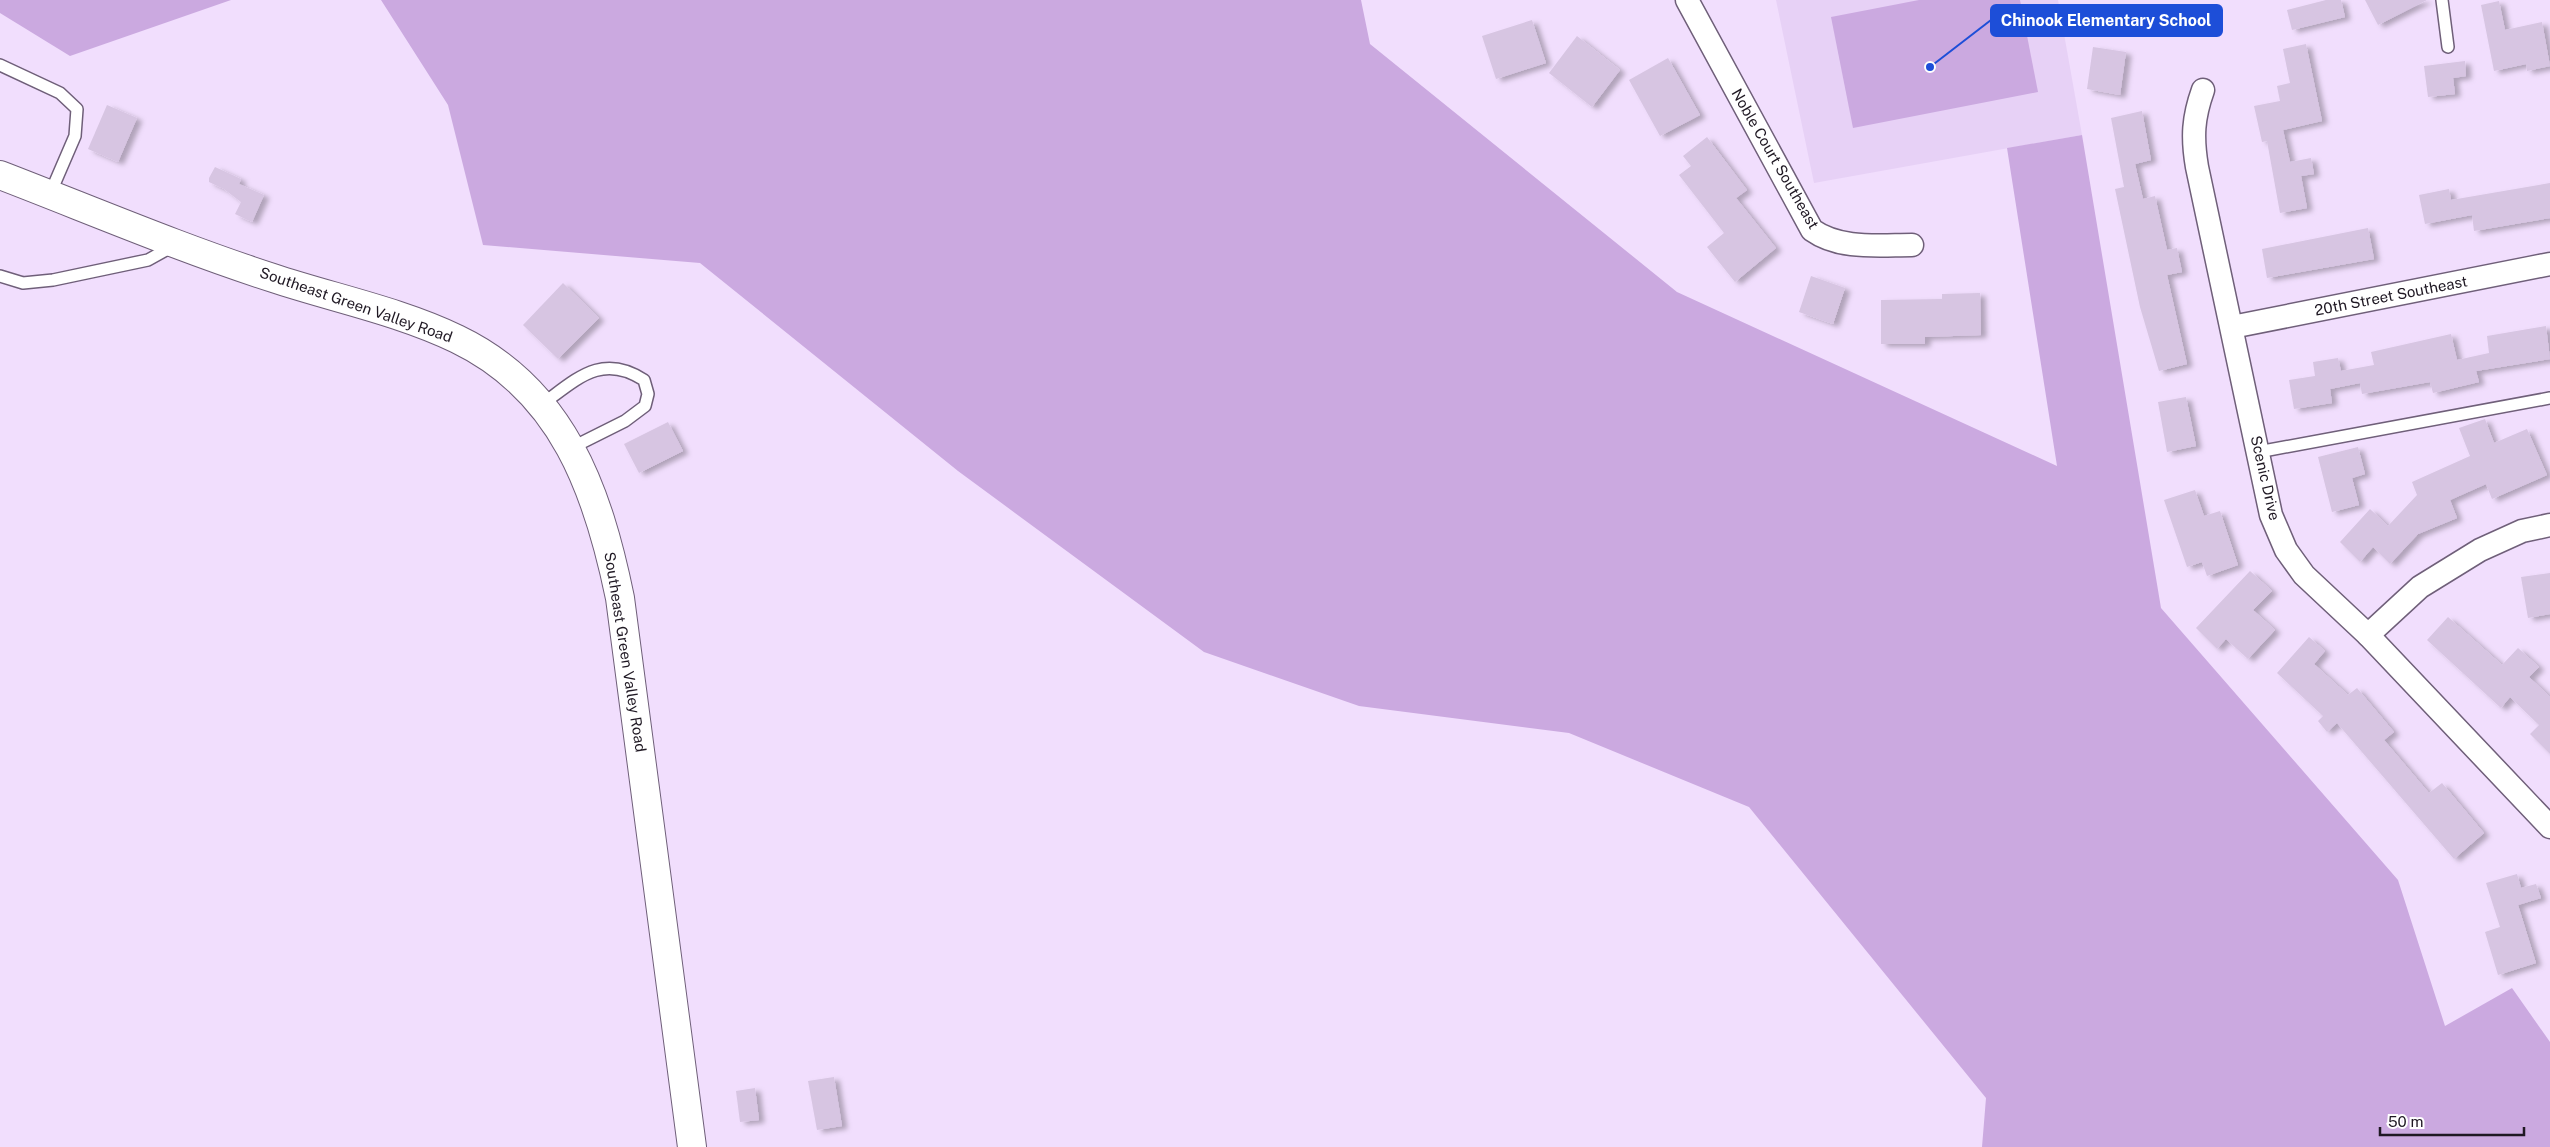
<svg xmlns="http://www.w3.org/2000/svg" width="2550" height="1147" font-family="'Public Sans',sans-serif">
<style>
.built{fill:#e7d1f6}
.green{fill:#cba9e0}
.building{fill:#d7c5e2;filter:url(#shadow)}
.lines{fill:none;stroke-linecap:round;stroke-linejoin:round}
.service-casing{stroke:#6f5f79;stroke-width:14}
.minor-casing{stroke:#6f5f79;stroke-width:25}
.tertiary-casing{stroke:#6f5f79;stroke-width:30}
.service{stroke:#fff;stroke-width:11}
.minor{stroke:#fff;stroke-width:22}
.tertiary{stroke:#fff;stroke-width:28}
.labels{text-anchor:middle;stroke-width:4;stroke-linejoin:round;paint-order:stroke}
.street-label{font-size:15px;fill:#1f1823;stroke:#fff}
.leader{fill:none;stroke:#1d4ed8;stroke-width:2}
.callout-dot{fill:#1d4ed8;stroke:#fff;stroke-width:2}
.callout{fill:#1d4ed8;stroke:#1d4ed8;stroke-width:2}
.callout-label{font-size:16px;text-anchor:middle;font-weight:bold;fill:#fff}
</style>
<defs>
<filter id="shadow"><feDropShadow dx="5.5" dy="3" stdDeviation="2.5" flood-color="#0004"/></filter>
</defs>
<rect width="100%" height="100%" fill="#f1defd"/>
<polygon class="built" points="1776,0 2058,0 2082,135 1814,183"/>
<g class="green">
<polygon points="0,0 231,0 70,56 0,13"/>
<polygon points="381,0 1361,0 1370,44 1677,292 2057,466 2007,148 2082,135 2161,608 2398,880 2445,1026 2512,988 2550,1042 2550,1147 1982,1147 1986,1098 1749,807 1569,733 1359,706 1204,652 958,471 700,263 483,245 448,105"/>
<polygon points="1919,0 2020,0 2038,92 1853,128 1831,17"/>
</g>
<g class="building">
<polygon points="2326,0 2341,0 2345,17 2292,30 2287,10"/>
<polygon points="2365,0 2427,0 2378,25"/>
<polygon points="2499,1 2505,30 2542,22 2550,66 2527,71 2526,64 2494,71 2481,5"/>
<polygon points="1532,20 1546,63 1496,79 1482,36"/>
<polygon points="1577,36 1620,70 1592,107 1549,73"/>
<polygon points="2306,44 2322,121 2283,130 2290,162 2311,158 2314,174 2301,176 2307,208 2280,213 2267,141 2262,142 2254,106 2280,101 2277,86 2290,83 2283,49"/>
<polygon points="2093,47 2126,52 2120,95 2087,89"/>
<polygon points="1668,58 1700,115 1660,136 1629,80"/>
<polygon points="2465,61 2466,76 2453,78 2455,94 2428,97 2424,66"/>
<polygon points="107,105 137,118 118,162 88,149"/>
<polygon points="2142,111 2151,160 2135,164 2143,199 2155,196 2167,250 2177,248 2182,272 2167,275 2187,364 2159,371 2140,307 2115,189 2124,187 2111,118"/>
<polygon points="1707,137 1747,190 1736,198 1776,248 1735,282 1707,247 1724,233 1679,175 1691,166 1683,156"/>
<polygon points="215,167 241,179 239,184 264,195 252,222 235,214 241,202 224,189 209,182 209,178"/>
<polygon points="2550,183 2550,218 2474,231 2472,215 2425,224 2419,195 2449,189 2451,200"/>
<polygon points="2368,228 2374,259 2267,278 2262,249"/>
<polygon points="1811,276 1845,288 1833,324 1799,312"/>
<polygon points="563,283 599,318 558,359 523,325"/>
<polygon points="1980,293 1981,335 1925,337 1925,344 1881,344 1881,300 1942,299 1942,294"/>
<polygon points="2546,326 2550,359 2476,371 2479,382 2433,393 2430,382 2362,394 2360,383 2330,389 2332,403 2294,409 2289,380 2315,376 2313,362 2338,358 2341,371 2374,365 2371,352 2451,334 2457,360 2489,353 2487,336"/>
<polygon points="2186,397 2196,446 2167,452 2158,402"/>
<polygon points="2485,419 2494,443 2527,429 2547,475 2492,499 2486,484 2450,500 2457,518 2418,534 2390,564 2373,547 2360,562 2340,542 2370,509 2388,526 2417,495 2412,482 2470,456 2459,428"/>
<polygon points="668,422 683,451 639,473 624,444"/>
<polygon points="2358,447 2365,474 2352,478 2359,505 2332,512 2318,457"/>
<polygon points="2195,490 2204,516 2220,511 2238,565 2207,576 2202,562 2187,567 2164,500"/>
<polygon points="2250,571 2272,591 2253,610 2275,630 2248,659 2226,639 2217,649 2196,628"/>
<polygon points="2550,573 2550,614 2528,618 2521,577"/>
<polygon points="2448,617 2502,665 2518,648 2539,667 2529,677 2550,697 2550,754 2530,734 2539,725 2510,697 2501,708 2427,640"/>
<polygon points="2309,637 2325,651 2314,664 2348,695 2357,688 2394,732 2384,740 2429,793 2442,783 2484,833 2454,859 2337,723 2327,732 2318,721 2323,716 2277,673"/>
<polygon points="2517,874 2521,888 2536,884 2541,898 2518,905 2536,963 2498,975 2485,932 2500,927 2486,883"/>
<polygon points="834,1077 842,1126 817,1130 808,1081"/>
<polygon points="755,1088 759,1120 740,1122 736,1091"/>
</g>
<g class="lines">
<g class="service-casing">
<g id="service">
<polyline points="2442,0 2448,47"/>
<polyline points="0,65 60,93 77,109 75,136 50,194"/>
<polyline points="0,276 23,283 53,280 148,260 173,246"/>
<path d="M541 405C576 380 601 352 644 380L648 394 645 406 625 421 571 448"/>
<polyline points="2258,452 2550,398"/>
</g>
</g>
<g class="minor-casing">
<g id="minor">
<path d="M1687 0 1812 230C1840 250 1879 245 1912 245"/>
<path d="M2203 90C2193 118 2192 137 2197 167L2271 515 2286 550 2304 575 2368 635 2550 827"/>
<polyline points="2232,327 2550,264"/>
<polyline points="2368,635 2420,587 2480,550 2522,531 2550,525"/>
</g>
</g>
<g class="tertiary-casing">
<path id="tertiary" d="M0 175C91 210 180 248 273 278 333 298 399 311 457 339 563 390 598 491 620 598L692 1147"/>
</g>
<use href="#service" class="service"/>
<use href="#minor" class="minor"/>
<use href="#tertiary" class="tertiary"/>
</g>
<g class="labels">
<g class="street-label">
<text transform="translate(1775 159) rotate(60)" y="5">Noble Court Southeast</text>
<text transform="translate(2391 296) rotate(-11)" y="5">20th Street Southeast</text>
<text transform="translate(356 305) rotate(19)" y="5">Southeast Green Valley Road</text>
<text transform="translate(2265 478) rotate(77)" y="5">Scenic Drive</text>
<text transform="translate(625 652) rotate(81)" y="5">Southeast Green Valley Road</text>
</g>
</g>
<path class="leader" d="M1930 67L1991 20"/>
<circle class="callout-dot" cx="1930" cy="67" r="5"/>
<rect class="callout" x="1991" y="5" width="231" height="31" rx="5"/>
<g class="callout-label">
<text x="2106" y="26">Chinook Elementary School</text>
</g>
<path d="M2380 1127v8h144v-8" fill="none" stroke="#1f1823" stroke-width="2.5"/>
<text x="2388" y="1127" font-size="15" fill="#1f1823" stroke="#ffffff" stroke-width="4" paint-order="stroke">50 m</text>
</svg>
